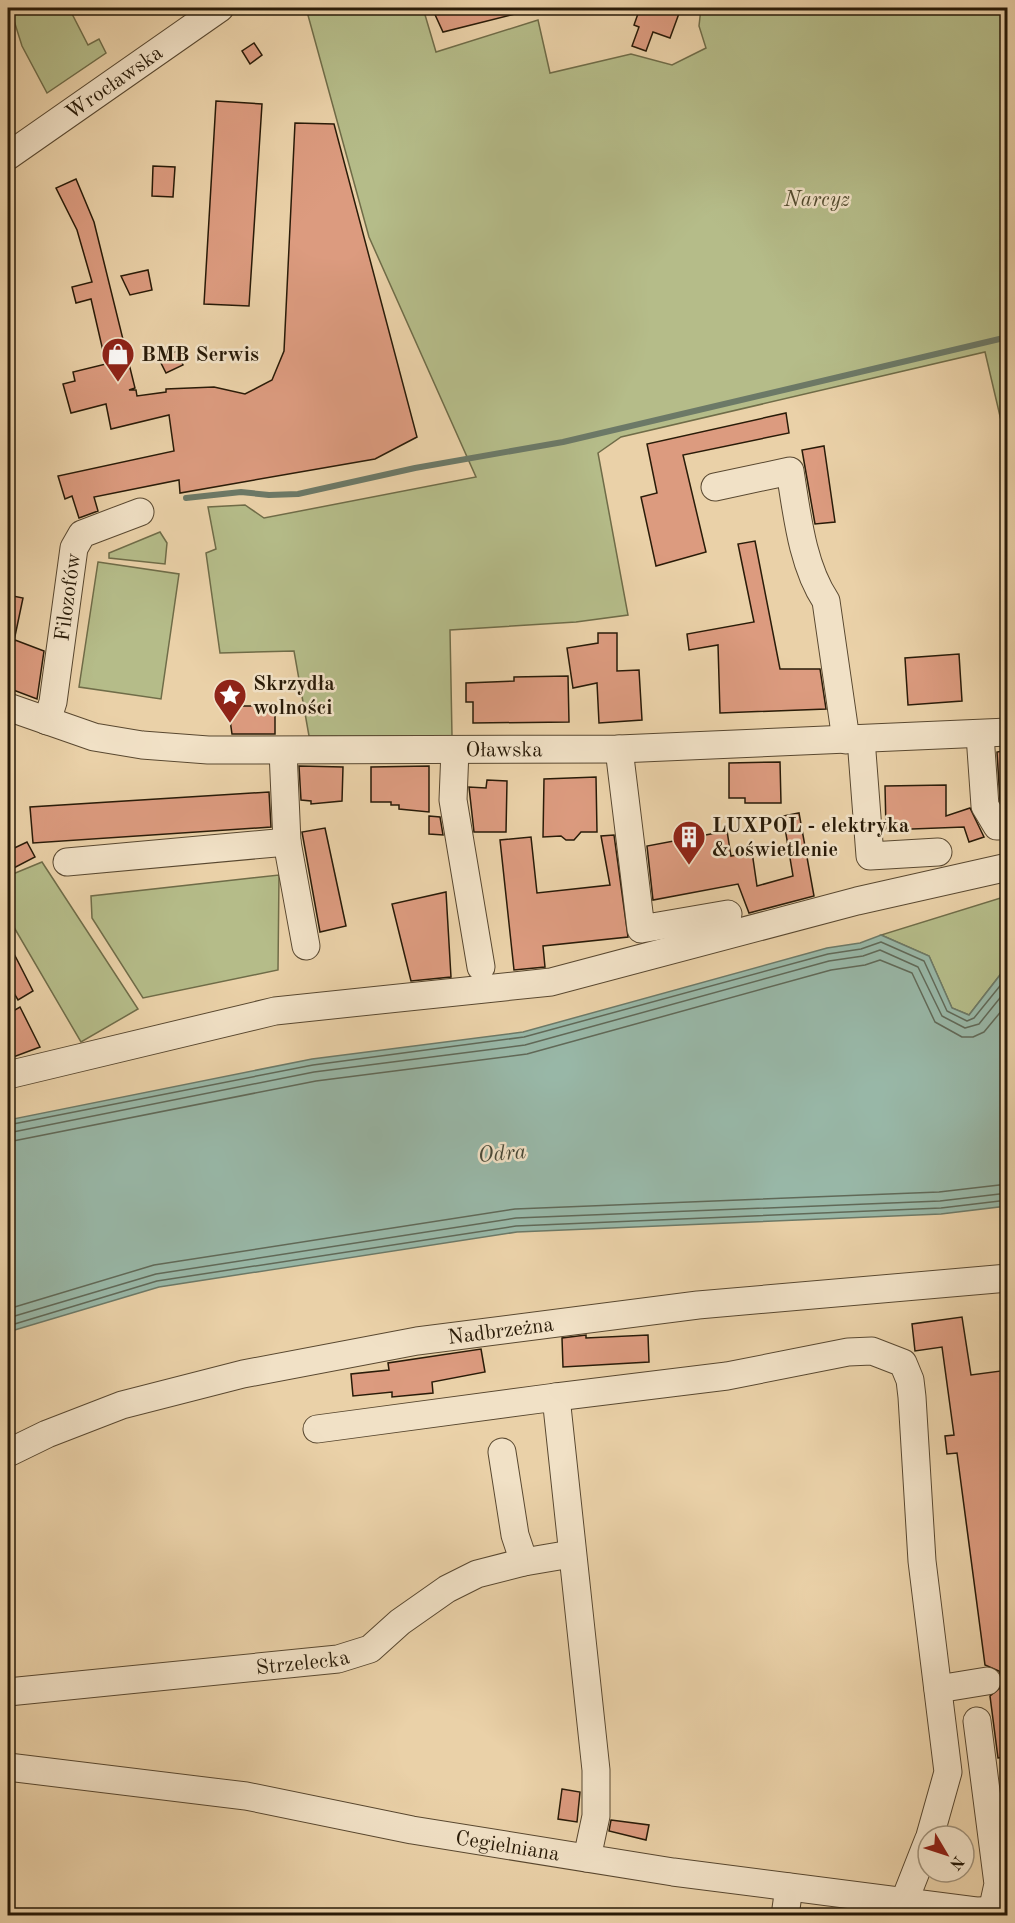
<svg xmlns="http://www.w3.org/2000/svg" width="1015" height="1923" font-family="'Old Standard TT',serif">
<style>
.green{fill:#b5bc89;stroke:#6f6c48;stroke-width:1.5}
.water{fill:#98b7a7;stroke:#6c7967;stroke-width:1.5}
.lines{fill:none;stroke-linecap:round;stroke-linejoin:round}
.shore{stroke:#606958;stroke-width:1.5}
.stream{stroke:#6c7967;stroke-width:6}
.building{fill:#dc9b7f;stroke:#291b08;stroke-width:1.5}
.minor-casing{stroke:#594830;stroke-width:29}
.minor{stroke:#f1e1c6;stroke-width:27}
.labels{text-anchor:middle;stroke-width:5;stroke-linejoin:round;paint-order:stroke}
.street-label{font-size:21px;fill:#291b08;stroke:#f1e1c6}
.park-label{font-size:21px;font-style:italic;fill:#534b2f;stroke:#f1e1c6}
.poi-label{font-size:21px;font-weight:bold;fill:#291b08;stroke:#f1e1c6;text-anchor:start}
.water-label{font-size:22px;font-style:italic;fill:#4a4a38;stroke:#f1e1c6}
</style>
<rect width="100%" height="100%" fill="#ead1a8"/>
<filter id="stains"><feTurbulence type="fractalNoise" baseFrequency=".00333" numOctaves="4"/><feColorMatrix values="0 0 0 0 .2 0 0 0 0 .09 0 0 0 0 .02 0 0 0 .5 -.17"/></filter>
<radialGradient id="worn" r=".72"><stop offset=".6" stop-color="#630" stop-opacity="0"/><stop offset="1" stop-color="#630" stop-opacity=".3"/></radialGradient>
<g class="green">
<polygon points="10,8 69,8 88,45 99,39 106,53 47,93 22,46"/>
<polygon points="306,8 423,8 436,52 538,20 550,73 631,54 672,65 706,48 699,26 701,8 1007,8 1007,446 985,352 621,437 598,453 628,615 576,622 450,630 452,736 309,736 294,651 220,653 206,553 216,549 208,507 245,505 264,518 476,477 369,237"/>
<polygon points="160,532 167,543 165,564 109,558 109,553"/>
<polygon points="98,562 179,574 161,699 79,687"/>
<polygon points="42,862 138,1009 81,1042 8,917 8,876"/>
<polygon points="279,875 278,970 143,998 92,918 91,896"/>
<polygon points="1007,896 1007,966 969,1015 952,1008 929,956 881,935"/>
</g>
<polygon class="water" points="881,935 929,956 952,1008 969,1015 1007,966 1007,1206 941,1214 517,1232 159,1287 8,1332 8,1120 312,1059 523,1032 827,948 860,943"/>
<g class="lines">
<g class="shore">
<polyline points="8,1125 313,1065 524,1037 828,954 861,949 881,942 924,961 947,1011 967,1021 974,1018 1008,976"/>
<polyline points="8,1133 314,1072 525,1045 829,961 863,956 880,950 918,967 942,1016 965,1028 979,1024 1008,988"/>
<polyline points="8,1142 316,1081 527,1054 831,970 865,965 880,960 912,973 935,1022 962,1037 973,1037 984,1032 1008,1003"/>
<polyline points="8,1309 154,1265 515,1209 939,1192 1008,1184"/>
<polyline points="8,1318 156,1274 516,1218 940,1201 1008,1193"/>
<polyline points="8,1326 157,1281 516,1226 941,1208 1008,1200"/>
</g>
<polyline class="stream" points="186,498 241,492 269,495 298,494 415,468 563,442 1008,337"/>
</g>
<g class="building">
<polygon points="432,8 518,8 519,13 443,32"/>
<polygon points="640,8 681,8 670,38 653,32 646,51 632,46 639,27 634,25"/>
<polygon points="254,43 262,55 250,64 242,51"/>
<polygon points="216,101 262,104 249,306 204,304"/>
<polygon points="295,123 334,124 417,437 375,459 180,493 179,480 94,497 98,511 79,518 72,496 65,499 58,476 174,451 169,415 111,429 106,404 71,413 63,384 75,381 73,372 106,364 91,299 76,303 72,287 92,282 77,230 56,188 76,179 94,222 135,388 129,390 136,390 137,396 166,392 166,389 214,387 245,394 272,380 284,351"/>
<polygon points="153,166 175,167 173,197 152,196"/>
<polygon points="148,270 152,290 130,295 121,276"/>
<polygon points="177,351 183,365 166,373 159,359"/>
<polygon points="786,413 789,433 683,455 706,552 656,566 641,497 657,493 647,444"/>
<polygon points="824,446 835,522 815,524 802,450"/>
<polygon points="755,541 780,669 820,669 826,709 720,713 718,645 689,650 687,634 754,622 738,544"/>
<polygon points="8,595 23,598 14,641 8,640"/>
<polygon points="598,633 617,633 617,671 639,670 642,720 599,723 597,683 573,688 567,648 598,643"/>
<polygon points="15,640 44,651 37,699 8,688 8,659"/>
<polygon points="959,654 962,701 908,705 905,658"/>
<polygon points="568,676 569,722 473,723 473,702 466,702 466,683 514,681 514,677"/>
<polygon points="228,706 275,706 275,734 232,734"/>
<polygon points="1008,750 1008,809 1005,809 1000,801 997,752"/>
<polygon points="780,762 781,803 745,803 745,798 729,798 729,763"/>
<polygon points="299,766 343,767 342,801 311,804 311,801 301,800"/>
<polygon points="429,766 429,812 399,809 399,805 391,805 391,802 371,802 371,767"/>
<polygon points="596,777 597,832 581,832 574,840 566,840 561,836 543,837 544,779"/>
<polygon points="487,780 507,781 506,832 474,832 469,787 486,788"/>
<polygon points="946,785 946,816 970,808 984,837 969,842 964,827 886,830 885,786"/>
<polygon points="269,792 271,827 33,843 30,807"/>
<polygon points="799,813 814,896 749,913 738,884 653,900 647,846 727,831 731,856 752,852 757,886 793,876 783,816"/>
<polygon points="429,816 440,817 443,835 429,834"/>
<polygon points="325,828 346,926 320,932 302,832"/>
<polygon points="614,835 628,937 543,946 545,967 514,970 500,840 531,837 537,893 610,885 601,836"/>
<polygon points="27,842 35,857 8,871 8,851"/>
<polygon points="446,892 451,977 411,981 392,904"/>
<polygon points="8,942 33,991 18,1000 8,983"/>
<polygon points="20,1007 40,1047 8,1059 8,1014"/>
<polygon points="962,1317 971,1375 1008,1370 1008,1757 998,1758 990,1696 1001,1687 1002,1678 999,1671 985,1665 957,1453 947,1454 945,1436 954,1435 942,1347 915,1351 912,1324"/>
<polygon points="586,1335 586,1338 648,1335 649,1362 563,1367 562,1338"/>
<polygon points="481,1349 485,1372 432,1382 433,1393 392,1397 392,1392 353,1396 351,1374 389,1370 388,1363"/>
<polygon points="562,1789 580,1792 577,1822 558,1819"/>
<polygon points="611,1820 649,1825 646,1840 609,1831"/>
</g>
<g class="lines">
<g class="minor-casing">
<g id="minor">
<path id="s1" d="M8 156 220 8"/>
<path d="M715 487 790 471C797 514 802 565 826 601L846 740"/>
<path id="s2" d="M8 707 94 737 142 745 208 750 619 749 1008 732"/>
<path id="s3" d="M47 721 53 702 74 548 82 534 140 512"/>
<polyline points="980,735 985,806 997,826 1008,825"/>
<polyline points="861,739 870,856 938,852"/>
<polyline points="619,749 641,929 728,914"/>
<polyline points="455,750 453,800 481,967"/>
<polyline points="287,842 306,946"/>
<polyline points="67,862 287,842 283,751"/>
<polyline points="8,1075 275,1011 551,982 857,901 1008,867"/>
<polyline points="556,1397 727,1376 848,1352 872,1351 903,1363 910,1380 912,1397 922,1561 948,1772 930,1836"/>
<polyline points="317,1429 556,1397 596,1770 596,1816 587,1858"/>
<polyline points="502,1452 515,1535 524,1562"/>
<path id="s4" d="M8 1453 47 1434 122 1405 243 1374 417 1341 698 1305 1008 1278"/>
<polyline points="938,1689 987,1681"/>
<path id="s5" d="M8 1692 338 1659 370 1649 400 1622 447 1589 477 1574 524 1562 571 1554"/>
<polyline points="977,1721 998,1884 991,1916"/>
<path id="s6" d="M8 1767 246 1796 412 1830 673 1872 976 1911 1008 1910"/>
<polyline points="904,1902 928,1841"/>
<polyline points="785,1916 789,1887"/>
</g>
</g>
<use href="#minor" class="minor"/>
</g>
<defs>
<g id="shop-pin" transform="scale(1.725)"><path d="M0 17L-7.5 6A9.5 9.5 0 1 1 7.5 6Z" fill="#8f2418" stroke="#f1e1c6"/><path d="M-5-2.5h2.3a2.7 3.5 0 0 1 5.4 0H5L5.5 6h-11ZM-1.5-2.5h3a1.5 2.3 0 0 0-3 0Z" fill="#fff"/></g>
<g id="sight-pin" transform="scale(1.725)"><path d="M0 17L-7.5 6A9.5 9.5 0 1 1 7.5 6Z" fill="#8f2418" stroke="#f1e1c6"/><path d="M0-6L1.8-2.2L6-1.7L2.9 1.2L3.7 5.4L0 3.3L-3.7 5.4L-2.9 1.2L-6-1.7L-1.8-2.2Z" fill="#fff"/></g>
<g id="building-pin" transform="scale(1.725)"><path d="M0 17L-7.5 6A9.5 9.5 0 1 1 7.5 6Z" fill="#8f2418" stroke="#f1e1c6"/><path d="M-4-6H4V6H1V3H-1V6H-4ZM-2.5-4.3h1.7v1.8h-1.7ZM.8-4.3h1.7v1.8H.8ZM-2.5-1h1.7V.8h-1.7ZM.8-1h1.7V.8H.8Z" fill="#fff"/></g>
</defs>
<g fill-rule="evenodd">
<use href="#shop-pin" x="118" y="354"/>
<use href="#sight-pin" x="230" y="695"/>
<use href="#building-pin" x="689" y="837"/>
</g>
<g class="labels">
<g class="street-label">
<text dy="7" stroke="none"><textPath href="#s1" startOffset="129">Wrocławska</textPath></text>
<text dy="7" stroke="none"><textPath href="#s3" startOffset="126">Filozofów</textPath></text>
<text dy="7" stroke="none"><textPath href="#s2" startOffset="502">Oławska</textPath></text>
<text dy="7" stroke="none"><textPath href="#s4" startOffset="510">Nadbrzeżna</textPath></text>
<text dy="7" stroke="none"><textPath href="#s5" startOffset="296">Strzelecka</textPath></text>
<text dy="7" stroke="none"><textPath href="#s6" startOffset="506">Cegielniana</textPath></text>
</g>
<g class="park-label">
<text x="817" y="206">Narcyz</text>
</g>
<g class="poi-label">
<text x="141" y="361">BMB Serwis</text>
<text x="253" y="690">Skrzydła<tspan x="253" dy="24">wolności</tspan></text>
<text x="712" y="832">LUXPOL - elektryka<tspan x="712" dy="24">&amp; oświetlenie</tspan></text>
</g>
<g class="water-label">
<text transform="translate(502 1152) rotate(-5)" y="8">Odra</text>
</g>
</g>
<rect width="1015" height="1923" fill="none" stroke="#ead1a8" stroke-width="30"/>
<rect x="9" y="9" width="997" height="1905" fill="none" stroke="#291b08" stroke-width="3"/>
<rect x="15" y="15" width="985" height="1893" fill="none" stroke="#291b08" stroke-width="1.5"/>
<g transform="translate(946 1854) rotate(129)"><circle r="28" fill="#f1e1c6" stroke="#a1927a" stroke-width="1.5"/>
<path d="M0-4.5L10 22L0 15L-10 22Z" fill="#8f2418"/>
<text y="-9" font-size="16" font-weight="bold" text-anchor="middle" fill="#291b08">N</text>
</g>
<rect width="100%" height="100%" filter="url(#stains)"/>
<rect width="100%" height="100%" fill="url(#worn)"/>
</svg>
